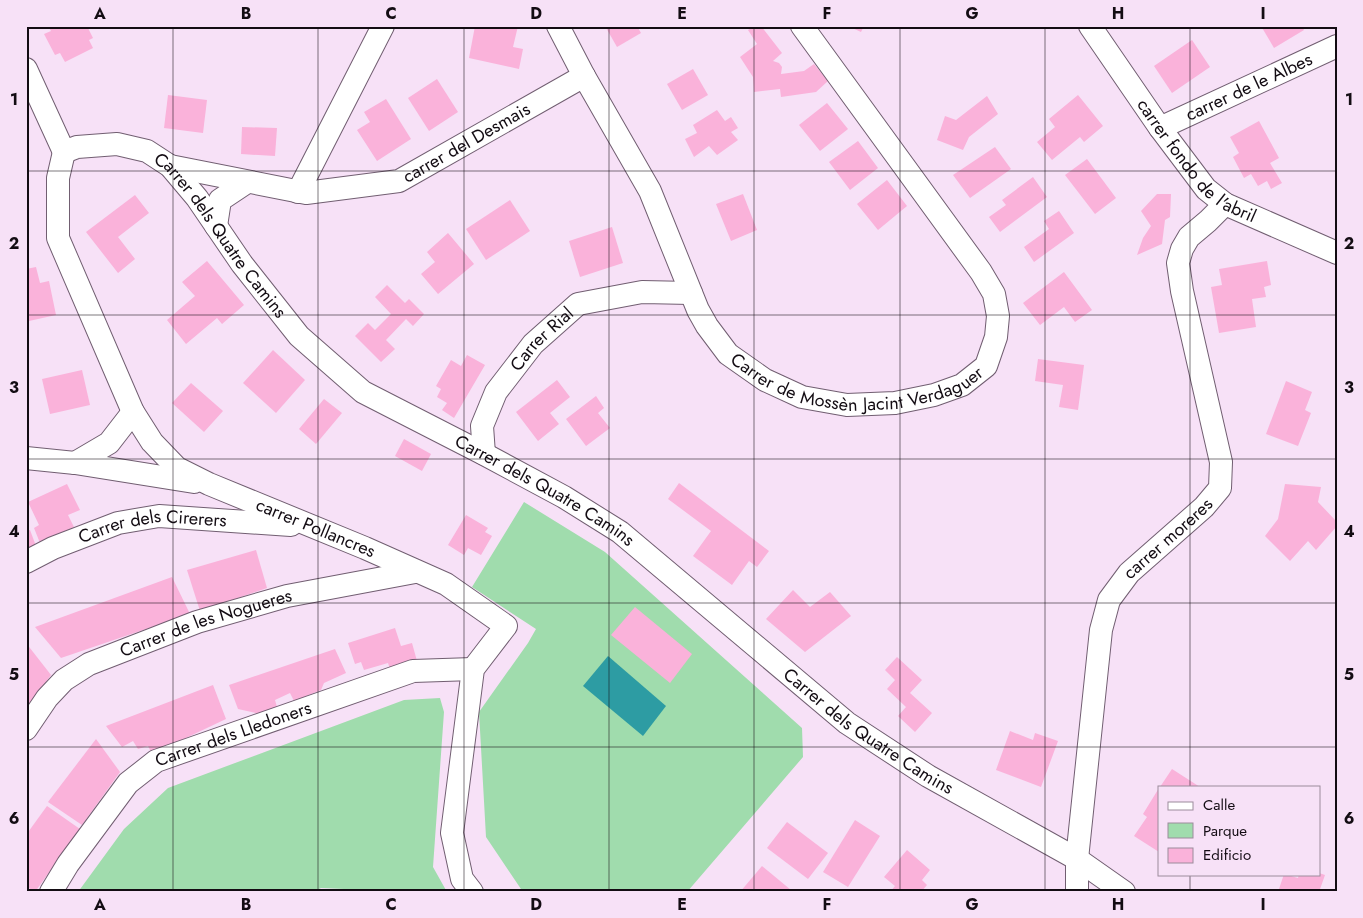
<svg xmlns="http://www.w3.org/2000/svg" width="1363" height="918" font-family="Jost,sans-serif">
<style>
.green{fill:#a0dcad}
.water{fill:#2d9ca3}
.building{fill:#fab2da}
.lines{fill:none;stroke-linecap:round;stroke-linejoin:round}
.minor-casing{stroke:#715e71;stroke-width:24}
.minor{stroke:#fff;stroke-width:22}
.grid{fill:none;stroke:#130c13;stroke-width:1;stroke-opacity:0.55}
.labels{text-anchor:middle;stroke-width:4;stroke-linejoin:round;paint-order:stroke}
.street-label{font-size:18px;fill:#130c13;stroke:#f7e1f7}
.neatline{fill:none;stroke:#130c13;stroke-width:2}
.grid-label{font-size:16px;text-anchor:middle;font-weight:bold;fill:#130c13}
</style>
<rect width="100%" height="100%" fill="#f7e1f7"/>
<g class="green">
<polygon points="524,502 605,552 802,728 803,757 687,892 523,892 486,837 479,712 528,643 536,629 472,587"/>
<polygon points="440,698 444,712 433,867 447,892 370,892 367,890 321,888 313,892 78,892 124,829 168,788 404,700"/>
</g>
<polygon class="water" points="608,656 666,706 643,736 583,686"/>
<g class="building">
<polygon points="48,26 87,26 93,38 89,40 93,48 65,62 60,53 55,55 44,34 51,31"/>
<polygon points="475,26 518,26 513,47 523,49 519,69 469,58"/>
<polygon points="605,26 637,26 641,33 617,47"/>
<polygon points="755,26 761,26 782,53 773,61 779,63 782,67 781,74 804,71 814,64 828,81 816,92 781,97 780,89 754,92 753,77 740,57 757,44 748,30"/>
<polygon points="848,26 864,26 861,32"/>
<polygon points="1261,26 1302,26 1304,30 1274,48"/>
<polygon points="1192,40 1210,67 1172,93 1154,66"/>
<polygon points="693,69 708,95 682,110 667,84"/>
<polygon points="437,79 458,112 429,131 408,98"/>
<polygon points="168,95 207,100 203,133 164,128"/>
<polygon points="1078,95 1103,126 1084,142 1080,137 1052,160 1037,142 1055,127 1049,119"/>
<polygon points="987,96 998,114 969,137 963,150 937,140 945,116 956,120"/>
<polygon points="386,99 411,139 377,161 357,130 370,122 364,112"/>
<polygon points="827,103 848,129 820,151 799,125"/>
<polygon points="717,110 725,121 731,117 738,128 731,132 738,140 717,155 709,146 694,157 685,139 697,133 693,125"/>
<polygon points="1259,121 1279,158 1270,163 1282,183 1271,189 1267,181 1258,186 1251,174 1244,178 1233,157 1239,153 1230,137"/>
<polygon points="242,127 277,128 275,156 241,154"/>
<polygon points="858,141 878,168 850,190 829,162"/>
<polygon points="995,147 1011,169 970,198 953,175"/>
<polygon points="1087,159 1116,198 1095,214 1065,175"/>
<polygon points="1033,177 1047,197 1000,232 989,217 1006,205 1002,200"/>
<polygon points="887,180 907,206 878,230 857,204"/>
<polygon points="743,194 757,230 731,241 716,204"/>
<polygon points="1157,194 1171,194 1170,217 1165,220 1162,244 1137,255 1143,238 1151,226 1141,211"/>
<polygon points="135,195 149,213 118,237 135,259 118,273 86,232"/>
<polygon points="510,200 530,231 486,260 466,229"/>
<polygon points="1059,211 1074,233 1034,262 1024,247 1049,229 1044,221"/>
<polygon points="612,227 623,263 580,277 569,241"/>
<polygon points="448,233 474,264 438,294 421,274 435,262 427,252"/>
<polygon points="207,261 244,305 222,324 217,318 186,344 167,320 195,296 182,282"/>
<polygon points="1267,261 1271,285 1264,287 1266,297 1252,299 1256,327 1219,333 1211,287 1222,285 1219,269"/>
<polygon points="36,267 40,283 49,281 56,315 29,321 26,306 26,269"/>
<polygon points="1064,272 1092,310 1075,322 1064,307 1040,325 1023,303"/>
<polygon points="387,285 405,303 409,299 424,314 413,326 406,319 386,340 395,349 381,362 355,336 368,323 375,330 391,314 375,297"/>
<polygon points="273,350 305,380 276,413 243,383"/>
<polygon points="467,355 485,365 454,418 442,410 447,403 437,397 441,389 436,386 451,360 461,366"/>
<polygon points="1038,359 1084,365 1078,410 1059,407 1063,385 1035,381"/>
<polygon points="82,370 90,405 50,414 42,379"/>
<polygon points="557,380 570,397 550,413 559,424 538,441 516,412"/>
<polygon points="1286,381 1312,392 1305,410 1311,413 1298,446 1266,434"/>
<polygon points="191,383 223,411 204,432 172,403"/>
<polygon points="596,396 604,408 598,413 610,428 586,446 566,419"/>
<polygon points="324,399 342,413 316,444 299,429"/>
<polygon points="404,439 431,454 422,471 395,456"/>
<polygon points="679,483 769,551 757,567 749,561 732,585 693,556 711,531 668,499"/>
<polygon points="67,484 80,510 68,515 74,527 40,543 34,528 39,525 28,502"/>
<polygon points="1285,484 1321,487 1318,502 1337,522 1337,526 1316,550 1308,541 1290,561 1265,536 1278,519"/>
<polygon points="466,515 488,528 485,532 492,536 481,555 468,548 464,555 448,545"/>
<polygon points="30,530 36,546 26,550 26,531"/>
<polygon points="256,550 267,588 200,611 187,570"/>
<polygon points="172,577 190,614 61,658 35,627"/>
<polygon points="793,590 810,607 830,592 851,616 805,652 766,619"/>
<polygon points="635,607 692,654 670,683 611,635"/>
<polygon points="395,628 401,646 412,643 417,661 390,669 388,663 364,670 361,662 355,664 348,643"/>
<polygon points="26,643 51,675 26,709"/>
<polygon points="335,649 346,673 324,683 321,690 294,701 290,693 275,700 277,707 260,714 238,709 229,685"/>
<polygon points="897,657 922,680 910,693 932,713 915,732 898,716 906,707 887,689 895,680 885,670"/>
<polygon points="213,685 226,719 152,754 148,746 138,749 133,741 122,747 106,726"/>
<polygon points="1010,731 1033,740 1035,733 1058,741 1041,787 996,770"/>
<polygon points="96,739 120,772 82,825 48,802"/>
<polygon points="1172,769 1200,787 1160,787"/>
<polygon points="1159,788 1159,852 1134,836 1147,817 1143,814"/>
<polygon points="47,806 80,829 35,892 26,886 26,835"/>
<polygon points="855,820 880,836 848,887 823,872"/>
<polygon points="787,822 828,853 808,879 767,848"/>
<polygon points="907,850 930,870 922,880 927,885 921,892 890,892 895,886 884,877"/>
<polygon points="762,866 791,890 789,892 740,892"/>
<polygon points="1319,873 1325,875 1319,892 1278,892 1284,874 1298,878 1299,874 1319,874"/>
</g>
<g class="lines">
<g class="minor-casing">
<g id="minor">
<path id="s1" d="M558 26 584 76 650 191 698 310 707 326 728 354 765 380 802 397 847 405 895 403 934 395 962 385 986 366 996 337 998 316 994 294 981 272 802 26"/>
<path id="s2" d="M1090 26 1160 128 1206 189 1225 204 1337 253"/>
<path id="s3" d="M26 69 64 152 77 147 117 144 147 151 170 166 197 198 242 264 299 336 363 392 484 454 564 497 620 532 847 723 928 776 1077 859 1124 892"/>
<path id="s4" d="M1160 128 1337 46"/>
<path id="s5" d="M64 152 58 178V238L133 412 152 442 177 468 209 484 365 548 446 584 506 626 473 669 452 833 462 879 472 892"/>
<path id="s6" d="M170 166 306 193 399 181 584 76"/>
<polyline points="298,192 383,26"/>
<polyline points="216,226 220,200 247,182"/>
<path id="s7" d="M484 454 482 426 496 392 533 344 578 304 642 292 691 293"/>
<polyline points="26,458 75,463 194,482"/>
<polyline points="75,463 109,443 133,412"/>
<path id="s8" d="M26 562 53 548 118 523 159 516 291 525"/>
<path id="s9" d="M26 729 47 698 64 680 89 664 197 622 287 596 415 572"/>
<path id="s10" d="M51 892 68 864 128 783 156 761 413 671 473 669"/>
<path id="s11" d="M1077 892V859L1101 630 1109 600 1129 573 1204 507 1220 488 1221 462 1182 291 1178 263 1182 249 1189 237 1208 221 1225 204"/>
</g>
</g>
<use href="#minor" class="minor"/>
</g>
<path class="grid" d="M173 26V892M318 26V892M464 26V892M609 26V892M754 26V892M900 26V892M1045 26V892M1190 26V787M26 171H1337M26 315H1337M26 459H1337M26 603H1337M26 747H1337M1190 874V892"/>
<g class="labels">
<g class="street-label">
<text dy="6" stroke="none"><textPath href="#s4" startOffset="98">carrer de le Albes</textPath></text>
<text dy="6" stroke="none"><textPath href="#s6" startOffset="310">carrer del Desmais</textPath></text>
<text dy="6" stroke="none"><textPath href="#s2" startOffset="174">carrer fondo de l'abril</textPath></text>
<text dy="6" stroke="none"><textPath href="#s3" startOffset="289">Carrer dels Quatre Camins</textPath></text>
<text dy="6" stroke="none"><textPath href="#s7" startOffset="135">Carrer Rial</textPath></text>
<text dy="6" stroke="none"><textPath href="#s1" startOffset="510">Carrer de Mossèn Jacint Verdaguer</textPath></text>
<text dy="6" stroke="none"><textPath href="#s3" startOffset="709">Carrer dels Quatre Camins</textPath></text>
<text dy="6" stroke="none"><textPath href="#s5" startOffset="499">carrer Pollancres</textPath></text>
<text dy="6" stroke="none"><textPath href="#s8" startOffset="134">Carrer dels Cirerers</textPath></text>
<text dy="6" stroke="none"><textPath href="#s11" startOffset="380">carrer moreres</textPath></text>
<text dy="6" stroke="none"><textPath href="#s9" startOffset="216">Carrer de les Nogueres</textPath></text>
<text dy="6" stroke="none"><textPath href="#s3" startOffset="1114">Carrer dels Quatre Camins</textPath></text>
<text dy="6" stroke="none"><textPath href="#s10" startOffset="251">Carrer dels Lledoners</textPath></text>
</g>
</g>
<rect width="1363" height="918" fill="none" stroke="#f7e1f7" stroke-width="55"/>
<rect x="1158" y="786" width="162" height="90" fill="#f7e1f7" stroke="#9c8c9c"/>
<rect x="1168" y="802" width="25" height="8" fill="#ffffff" stroke="#9c8c9c"/>
<text x="1203" y="810" font-size="15" fill="#130c13">Calle</text>
<rect x="1168" y="823" width="25" height="15" fill="#a0dcad" stroke="#9c8c9c"/>
<text x="1203" y="836" font-size="15" fill="#130c13">Parque</text>
<rect x="1168" y="848" width="25" height="15" fill="#fab2da" stroke="#9c8c9c"/>
<text x="1203" y="860" font-size="15" fill="#130c13">Edificio</text>
<rect x="28" y="28" width="1308" height="862" class="neatline"/>
<g class="grid-label">
<text x="100" y="19">A</text>
<text x="246" y="19">B</text>
<text x="391" y="19">C</text>
<text x="536" y="19">D</text>
<text x="682" y="19">E</text>
<text x="827" y="19">F</text>
<text x="972" y="19">G</text>
<text x="1118" y="19">H</text>
<text x="1263" y="19">I</text>
<text x="14" y="105">1</text>
<text x="1349" y="105">1</text>
<text x="14" y="249">2</text>
<text x="1349" y="249">2</text>
<text x="14" y="393">3</text>
<text x="1349" y="393">3</text>
<text x="14" y="537">4</text>
<text x="1349" y="537">4</text>
<text x="14" y="680">5</text>
<text x="1349" y="680">5</text>
<text x="14" y="824">6</text>
<text x="1349" y="824">6</text>
<text x="100" y="910">A</text>
<text x="246" y="910">B</text>
<text x="391" y="910">C</text>
<text x="536" y="910">D</text>
<text x="682" y="910">E</text>
<text x="827" y="910">F</text>
<text x="972" y="910">G</text>
<text x="1118" y="910">H</text>
<text x="1263" y="910">I</text>
</g>
</svg>
